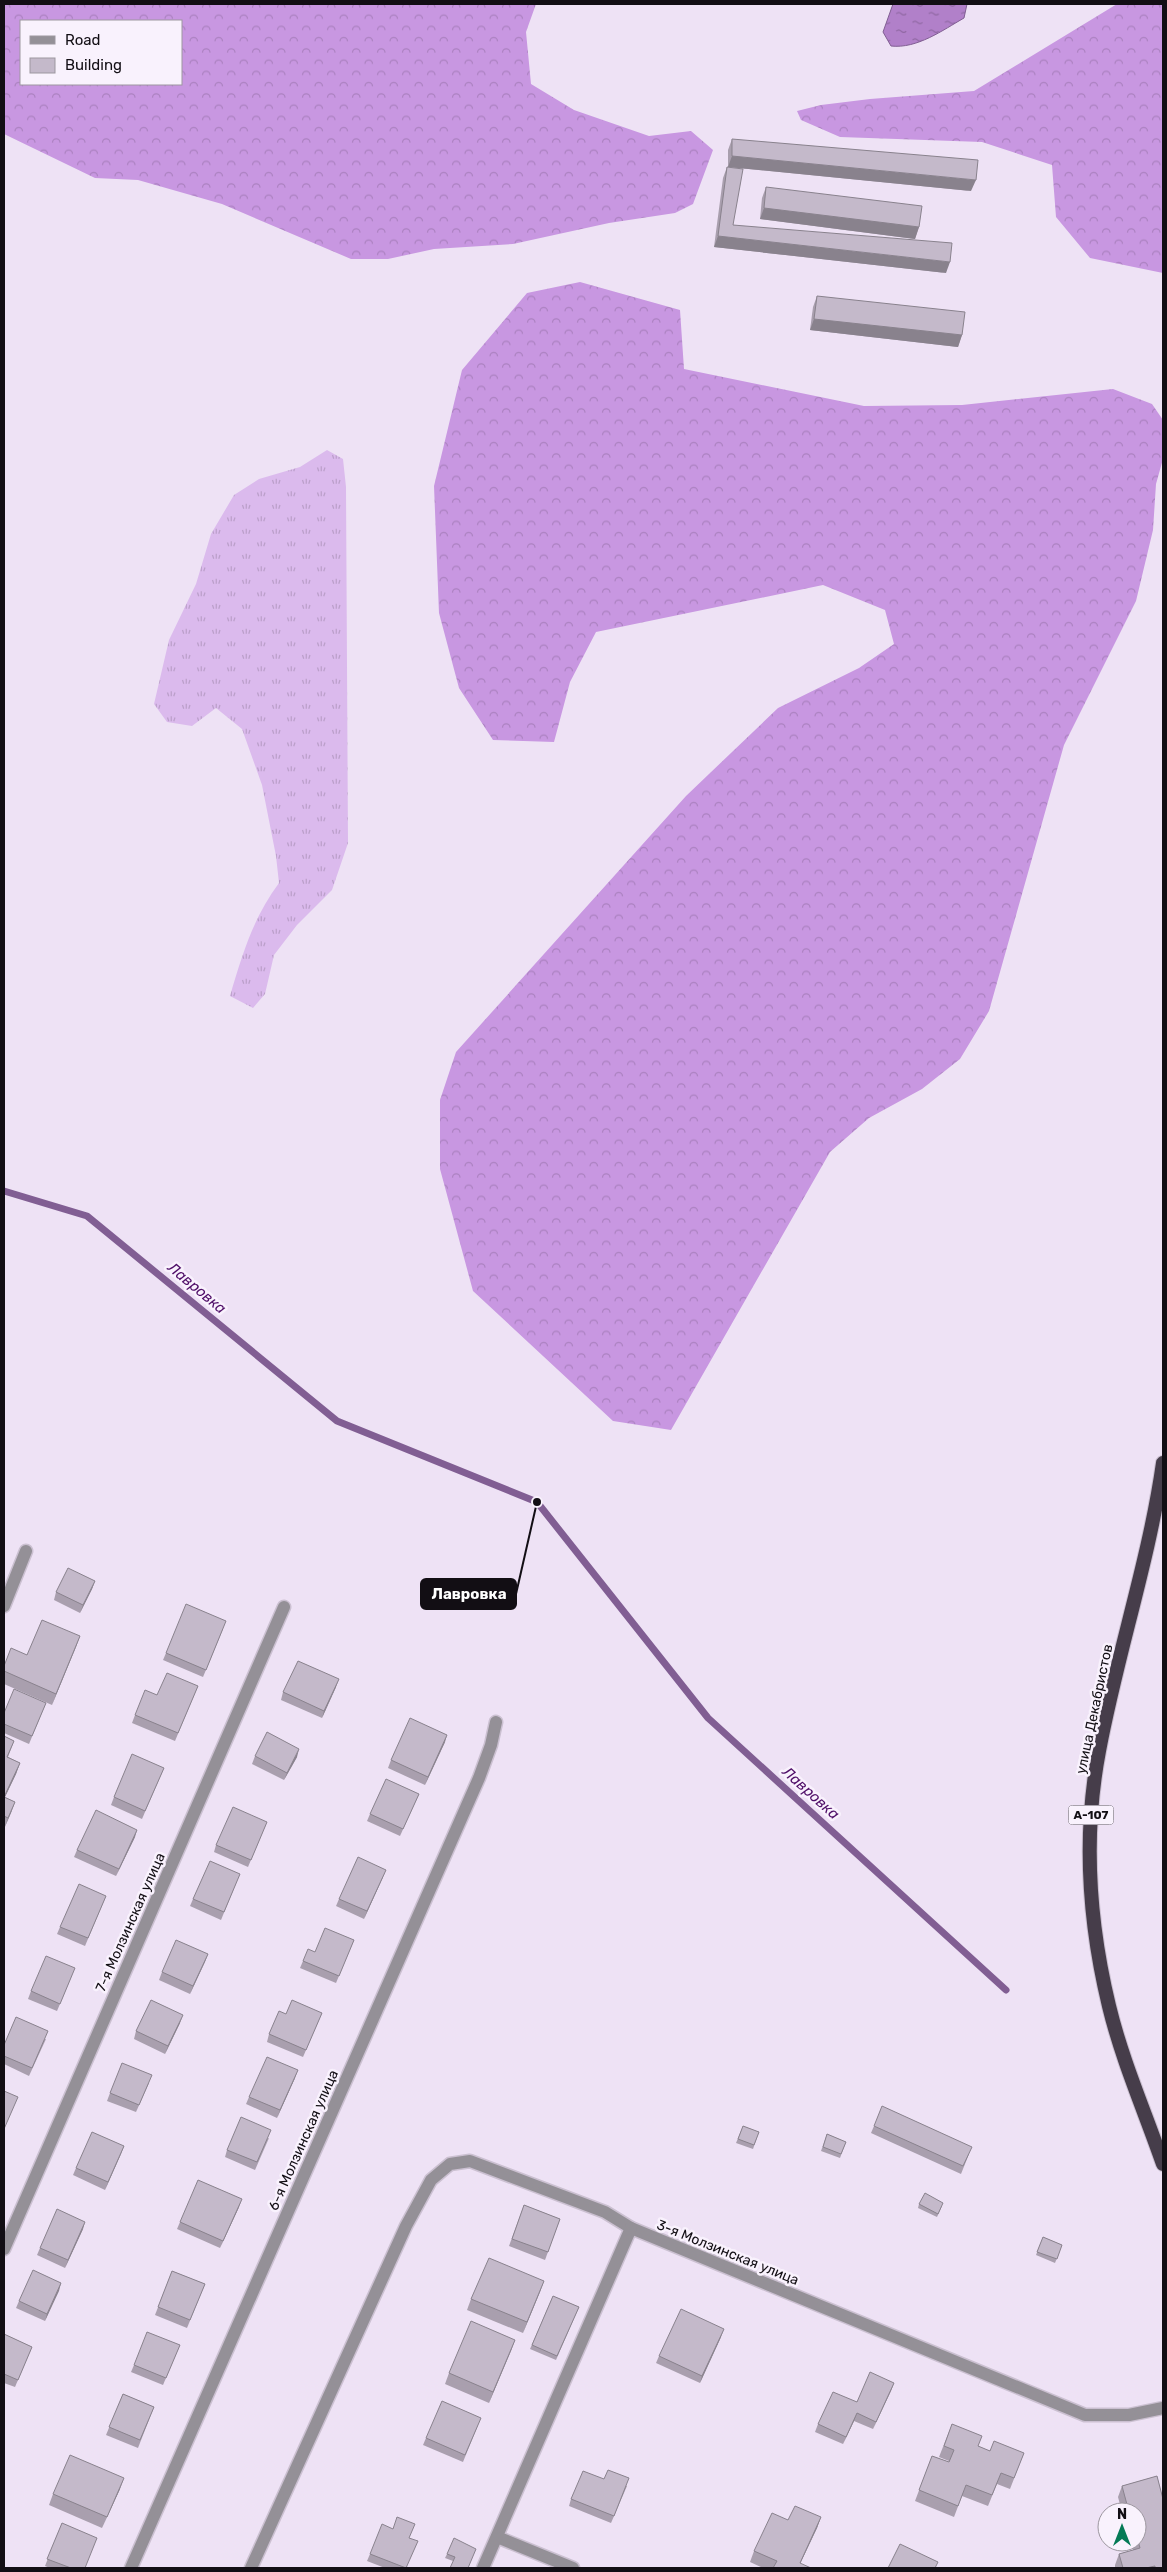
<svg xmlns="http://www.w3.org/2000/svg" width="1167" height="2572" font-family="Rubik,sans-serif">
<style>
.grass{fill:url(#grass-tufts)}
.forest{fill:url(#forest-crowns);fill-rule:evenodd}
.water{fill:url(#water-ripples);stroke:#815e93}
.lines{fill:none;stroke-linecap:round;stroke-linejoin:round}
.stream{stroke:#815e93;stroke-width:7}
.minor-casing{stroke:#cbc0d1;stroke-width:15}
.trunk-casing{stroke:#cbc0d1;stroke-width:16}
.minor{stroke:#949097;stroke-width:12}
.trunk{stroke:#463d4a;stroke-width:14}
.wall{fill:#a99fae}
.shaded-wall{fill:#89828d}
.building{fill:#c4b9ca;stroke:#89828d}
.labels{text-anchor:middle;stroke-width:5;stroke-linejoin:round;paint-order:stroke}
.shield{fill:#f9f2fd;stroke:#57525a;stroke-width:1}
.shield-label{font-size:12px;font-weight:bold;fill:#120e14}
.street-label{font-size:14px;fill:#120e14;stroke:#f9f2fd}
.water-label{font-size:15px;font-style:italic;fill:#4f0e68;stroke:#f9f2fd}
.leader{fill:none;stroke:#120e14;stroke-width:2}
.callout-dot{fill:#120e14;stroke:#f9f2fd;stroke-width:2}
.callout{fill:#120e14;stroke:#120e14;stroke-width:2}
.callout-label{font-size:15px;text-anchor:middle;font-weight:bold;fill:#fff}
</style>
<defs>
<pattern id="grass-tufts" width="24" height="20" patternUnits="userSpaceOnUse" patternTransform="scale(1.25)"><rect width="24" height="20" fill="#dbbaed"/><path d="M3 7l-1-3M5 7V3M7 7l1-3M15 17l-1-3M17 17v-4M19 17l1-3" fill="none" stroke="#bb9fca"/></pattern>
<pattern id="forest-crowns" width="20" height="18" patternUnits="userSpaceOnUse" patternTransform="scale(1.25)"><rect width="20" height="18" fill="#c897e1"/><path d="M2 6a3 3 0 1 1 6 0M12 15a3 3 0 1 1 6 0" fill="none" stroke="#ab81c0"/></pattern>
<pattern id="water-ripples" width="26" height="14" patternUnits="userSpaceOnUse" patternTransform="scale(1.25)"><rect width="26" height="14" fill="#b180c9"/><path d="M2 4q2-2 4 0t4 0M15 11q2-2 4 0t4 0" fill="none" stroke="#8f67a2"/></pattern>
</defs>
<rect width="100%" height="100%" fill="#eee2f5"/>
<path class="grass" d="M327 450 343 459 346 487 348 843 332 890 297 925 274 955 265 994 253 1008 230 996C242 955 253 918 279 883L276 856 262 785 242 729 216 708 192 726 167 722 154 704 169 640 196 584 211 534 234 495 259 479 300 467Z"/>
<g class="forest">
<path d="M4 4H536L526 32 531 84 574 110 649 136 691 131 713 150 693 204 675 213 609 223 513 244 434 249 388 259H351L222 204 138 180 95 178 4 134ZM21 21H181V84H21Z"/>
<polygon points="1117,4 1163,4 1163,273 1090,258 1056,217 1052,165 982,142 840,137 801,120 797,111 821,105 870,99 974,91"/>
<polygon points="580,282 680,310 684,369 864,406 962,405 1113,389 1152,404 1163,420 1163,459 1156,484 1153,530 1136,601 1064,745 989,1011 960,1059 922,1089 869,1118 830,1152 671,1430 613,1421 473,1291 440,1169 440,1100 456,1052 686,796 778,708 859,668 894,644 885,610 823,585 596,632 570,682 554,742 493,740 459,688 439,613 434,486 462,370 527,293"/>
</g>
<path class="water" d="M893 4H967L964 18C943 30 917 49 891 46L883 32Z"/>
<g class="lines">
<polyline class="stream" points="4,1191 87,1216 337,1421 537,1502 708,1718 1006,1990"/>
<g class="minor-casing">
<g id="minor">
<polyline points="4,1606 26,1551"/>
<polyline points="4,2249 284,1607"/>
<polyline points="497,2537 573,2568"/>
<polyline points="131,2568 479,1778 491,1745 496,1722"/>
<polyline points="251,2568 406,2226 431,2180 450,2164 470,2161 605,2212 631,2228 1085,2415 1129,2415 1163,2408"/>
<polyline points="483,2568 631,2228"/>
</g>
</g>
<g class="trunk-casing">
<path id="trunk" d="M1163 1463C1149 1561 1117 1654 1099 1751 1083 1835 1089 1923 1109 2006 1122 2060 1145 2112 1163 2164"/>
</g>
<use href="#minor" class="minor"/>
<use href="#trunk" class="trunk"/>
</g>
<g class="wall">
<polygon points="732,139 971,191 728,167 728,150"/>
<polygon points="727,167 733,225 946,273 714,247 723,178"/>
<polygon points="766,187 919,227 915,239 760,219 762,198"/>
<polygon points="817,296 962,335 958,347 810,330 813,307"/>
<polygon points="95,1581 92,1589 80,1613 54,1600 56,1592"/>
<polygon points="223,1629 203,1677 163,1660 166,1653"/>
<polygon points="80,1636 52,1705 4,1684 4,1666 27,1655"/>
<polygon points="198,1686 175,1741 132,1723 135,1715 157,1695"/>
<polygon points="336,1687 322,1718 281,1700 283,1692"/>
<polygon points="46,1703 29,1744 4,1733 4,1713"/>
<polygon points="4,1736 14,1741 8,1757 20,1763 16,1774 5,1797 15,1802 4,1829"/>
<polygon points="445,1742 425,1785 388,1768 391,1760"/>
<polygon points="255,1756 297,1757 284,1780 252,1764"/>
<polygon points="164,1768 142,1819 111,1805 114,1797"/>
<polygon points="419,1794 400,1836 367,1821 370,1814"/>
<polygon points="267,1822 248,1867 214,1852 216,1845"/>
<polygon points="135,1837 116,1876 74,1857 77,1850"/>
<polygon points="383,1877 364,1919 336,1906 339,1899"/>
<polygon points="237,1881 221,1920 190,1906 193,1899"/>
<polygon points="106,1896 85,1946 57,1934 60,1927"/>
<polygon points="354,1940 336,1983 300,1968 303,1961 315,1952"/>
<polygon points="208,1954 190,1994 159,1980 162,1972"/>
<polygon points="72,1975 57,2011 28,1999 31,1991"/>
<polygon points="322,2013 303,2057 267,2042 269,2034 286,2014"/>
<polygon points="180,2023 165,2054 134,2039 136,2031"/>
<polygon points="46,2039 29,2076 4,2064 4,2045"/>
<polygon points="295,2078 277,2118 246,2104 249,2097"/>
<polygon points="149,2083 136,2112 107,2101 110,2093"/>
<polygon points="743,2126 759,2132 753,2149 736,2143"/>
<polygon points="874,2126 969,2154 961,2174 871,2133"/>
<polygon points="827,2134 846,2142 840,2158 821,2151"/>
<polygon points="269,2138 255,2170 225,2157 227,2150"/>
<polygon points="124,2146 105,2190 73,2175 76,2168"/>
<polygon points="919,2204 942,2206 937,2217 918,2208"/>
<polygon points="524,2205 560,2219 545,2260 509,2246"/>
<polygon points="239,2207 220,2248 177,2229 180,2222"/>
<polygon points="83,2229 65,2268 37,2255 40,2248"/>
<polygon points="1043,2237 1062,2245 1055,2263 1036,2255"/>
<polygon points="172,2271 205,2284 187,2328 155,2315"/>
<polygon points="544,2281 523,2333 467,2310 471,2299"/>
<polygon points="61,2283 45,2321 16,2308 19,2301"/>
<polygon points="553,2296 579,2307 556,2360 530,2349"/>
<polygon points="4,2334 32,2347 15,2387 4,2383"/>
<polygon points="721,2337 700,2383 656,2363 659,2356"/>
<polygon points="515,2340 489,2403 445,2384 449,2373"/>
<polygon points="180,2345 163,2385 131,2372 134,2365"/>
<polygon points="894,2383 873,2429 854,2421 843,2444 815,2432 818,2424 857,2402"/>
<polygon points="123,2394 154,2407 138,2448 106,2435"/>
<polygon points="952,2424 978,2446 990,2451 1024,2453 1010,2489 997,2484 988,2506 962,2496 954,2517 915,2501 932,2456 949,2462 949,2461 939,2457"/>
<polygon points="478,2425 463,2462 423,2445 426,2438"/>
<polygon points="1157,2476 1163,2499 1163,2568 1115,2568 1115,2565 1119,2554 1133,2550 1131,2542 1137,2542 1137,2512 1122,2512 1118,2497 1122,2486"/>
<polygon points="604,2479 627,2486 611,2523 569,2506 571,2499"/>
<polygon points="120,2489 102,2528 49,2505 53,2494"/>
<polygon points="821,2517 817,2528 800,2564 811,2568 763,2568 750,2562 754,2551 788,2520"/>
<polygon points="62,2523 85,2568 50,2568 45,2566"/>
<polygon points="409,2538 407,2568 385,2568 367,2561 370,2554"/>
<polygon points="476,2549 453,2561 445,2558 447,2554"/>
</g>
<g class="shaded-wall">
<polygon points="732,156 976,180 971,191 728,167"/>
<polygon points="764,208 919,227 915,239 760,219"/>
<polygon points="718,236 950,262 946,273 714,247"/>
<polygon points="814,319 962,335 958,347 810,330"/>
<polygon points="95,1581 92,1589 80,1613 83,1605"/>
<polygon points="80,1636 76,1647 52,1705 56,1694"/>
<polygon points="339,1679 336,1687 322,1718 324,1711"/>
<polygon points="447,1735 445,1742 425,1785 428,1777"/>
<polygon points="299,1749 297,1757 284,1780 287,1773"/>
<polygon points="20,1763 16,1774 4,1799 4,1797"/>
<polygon points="15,1802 11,1813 4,1829 8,1818"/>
<polygon points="137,1830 135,1837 116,1876 119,1869"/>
<polygon points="386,1870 383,1877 364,1919 367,1911"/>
<polygon points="208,1954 205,1962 190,1994 193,1986"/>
<polygon points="183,2015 180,2023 165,2054 168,2046"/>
<polygon points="298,2070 295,2078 277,2118 280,2110"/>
<polygon points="124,2146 121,2154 105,2190 108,2182"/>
<polygon points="242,2199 239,2207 220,2248 223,2241"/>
<polygon points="85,2222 83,2229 65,2268 68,2260"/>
<polygon points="544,2281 540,2292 523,2333 527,2322"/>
<polygon points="61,2283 59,2291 45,2321 47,2314"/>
<polygon points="724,2329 721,2337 700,2383 702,2376"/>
<polygon points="515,2340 511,2351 489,2403 493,2392"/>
<polygon points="894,2383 891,2391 873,2429 876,2422"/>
<polygon points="857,2413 854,2421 843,2444 846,2437"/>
<polygon points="124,2478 120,2489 102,2528 107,2517"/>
<polygon points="821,2517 817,2528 798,2568 800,2563"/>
</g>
<g class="building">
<polygon points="732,139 978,160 976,180 732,156"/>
<polygon points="727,167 743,169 733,225 952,243 950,262 718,236"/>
<polygon points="766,187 922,206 919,227 764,208"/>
<polygon points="817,296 965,312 962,335 814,319"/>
<polygon points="68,1568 95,1581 83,1605 56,1592"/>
<polygon points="186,1604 226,1621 206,1670 166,1653"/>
<polygon points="42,1620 80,1636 56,1694 4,1671 4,1666 11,1648 27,1655"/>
<polygon points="298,1661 339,1679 324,1711 283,1692"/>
<polygon points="167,1673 198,1686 178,1733 135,1715 145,1690 157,1695"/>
<polygon points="14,1689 46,1703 32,1736 4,1724 4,1713"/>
<polygon points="410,1718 447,1735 428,1777 391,1760"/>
<polygon points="267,1732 299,1749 287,1773 255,1756"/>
<polygon points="4,1736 14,1741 7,1757 20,1763 4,1797"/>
<polygon points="132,1754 164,1768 145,1811 114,1797"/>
<polygon points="386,1779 419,1794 403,1829 370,1814"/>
<polygon points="4,1797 15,1802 8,1818 4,1816"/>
<polygon points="233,1807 267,1822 251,1860 216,1845"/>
<polygon points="96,1810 137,1830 119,1869 77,1850"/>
<polygon points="358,1857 386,1870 367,1911 339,1899"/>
<polygon points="210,1861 240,1874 224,1912 193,1899"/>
<polygon points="79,1884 106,1896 88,1938 60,1927"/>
<polygon points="325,1928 354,1940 339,1976 303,1961 308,1949 315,1952"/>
<polygon points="176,1940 208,1954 193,1986 162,1972"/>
<polygon points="46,1956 75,1968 60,2004 31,1991"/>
<polygon points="151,2000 183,2015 168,2046 136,2031"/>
<polygon points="292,2000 322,2013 306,2050 269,2034 279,2011 286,2014"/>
<polygon points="16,2017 48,2031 32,2068 4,2056 4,2045"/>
<polygon points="267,2057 298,2070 280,2110 249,2097"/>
<polygon points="122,2063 152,2075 139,2105 110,2093"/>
<polygon points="4,2091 18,2097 4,2129"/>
<polygon points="882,2106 972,2147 963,2166 874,2126"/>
<polygon points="241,2117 271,2130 257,2162 227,2150"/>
<polygon points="743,2126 759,2132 754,2145 738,2139"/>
<polygon points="92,2132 124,2146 108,2182 76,2168"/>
<polygon points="827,2134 846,2142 841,2154 823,2147"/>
<polygon points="198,2180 242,2199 223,2241 180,2222"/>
<polygon points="925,2193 943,2203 938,2214 919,2204"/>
<polygon points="524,2205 560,2219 548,2252 512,2239"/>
<polygon points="57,2209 85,2222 68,2260 40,2248"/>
<polygon points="1043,2237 1062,2245 1057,2259 1037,2252"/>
<polygon points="489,2258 544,2281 527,2322 471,2299"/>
<polygon points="33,2270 61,2283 47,2314 19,2301"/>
<polygon points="172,2271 205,2284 190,2320 158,2307"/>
<polygon points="553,2296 579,2307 557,2356 532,2345"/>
<polygon points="681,2309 724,2329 702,2376 659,2356"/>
<polygon points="471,2321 515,2340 493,2392 449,2373"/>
<polygon points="147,2332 180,2345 166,2378 134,2365"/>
<polygon points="4,2334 32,2347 18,2380 4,2374"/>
<polygon points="870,2372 894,2383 876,2422 857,2413 846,2437 818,2424 833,2392 857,2402"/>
<polygon points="123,2394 154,2407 140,2440 109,2427"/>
<polygon points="442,2401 481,2418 465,2455 426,2438"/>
<polygon points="952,2424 982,2436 978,2446 990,2451 994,2441 1024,2453 1014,2478 1001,2473 992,2495 966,2485 958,2506 919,2490 932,2456 949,2462 954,2450 944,2446"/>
<polygon points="70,2455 124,2478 107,2517 53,2494"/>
<polygon points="608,2470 629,2478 614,2516 571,2499 583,2471 604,2479"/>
<polygon points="1157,2476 1163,2499 1163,2568 1155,2568 1155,2566 1146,2568 1123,2568 1119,2554 1140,2548 1137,2537 1137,2512 1129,2512 1122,2486"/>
<polygon points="795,2506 821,2517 800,2563 811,2568 773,2568 777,2561 754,2551 772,2513 788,2520"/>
<polygon points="397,2517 415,2524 409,2538 418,2541 406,2568 370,2554 382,2524 393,2529"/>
<polygon points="62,2523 97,2538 85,2568 71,2568 47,2559"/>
<polygon points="454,2538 476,2549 468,2568 450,2568 455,2557 447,2554"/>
<polygon points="900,2544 938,2562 935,2568 888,2568"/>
</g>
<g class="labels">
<rect class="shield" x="1068.5" y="1805.5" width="45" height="19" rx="4"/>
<g class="shield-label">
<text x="1091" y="1819">А-107</text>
</g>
<g class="street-label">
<text transform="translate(1094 1709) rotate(-78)" y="5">улица Декабристов</text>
<text transform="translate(130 1922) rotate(-66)" y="5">7-я Молзинская улица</text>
<text transform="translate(303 2140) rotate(-66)" y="5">6-я Молзинская улица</text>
<text transform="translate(728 2252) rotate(22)" y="5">3-я Молзинская улица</text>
</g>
<g class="water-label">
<text transform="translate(197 1288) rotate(40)" y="5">Лавровка</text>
<text transform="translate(811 1793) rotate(42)" y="5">Лавровка</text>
</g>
</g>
<path class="leader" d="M537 1502L516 1594"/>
<circle class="callout-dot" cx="537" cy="1502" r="5"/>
<rect class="callout" x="421" y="1579" width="95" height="30" rx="5"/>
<g class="callout-label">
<text x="469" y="1599">Лавровка</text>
</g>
<rect width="1167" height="2572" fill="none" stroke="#120e14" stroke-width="10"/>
<rect x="20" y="20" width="162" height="65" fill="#f9f2fd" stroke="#9d97a0"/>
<rect x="30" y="36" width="25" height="8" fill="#949097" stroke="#9d97a0"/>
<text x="65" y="45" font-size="15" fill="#120e14">Road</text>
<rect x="30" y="58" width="25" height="15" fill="#c4b9ca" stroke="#9d97a0"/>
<text x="65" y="70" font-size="15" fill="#120e14">Building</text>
<g transform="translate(1122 2527)"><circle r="24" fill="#f9f2fd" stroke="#9d97a0"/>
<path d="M0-4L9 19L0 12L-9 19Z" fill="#057a56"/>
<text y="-8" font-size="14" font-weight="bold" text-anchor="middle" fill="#120e14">N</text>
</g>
</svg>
